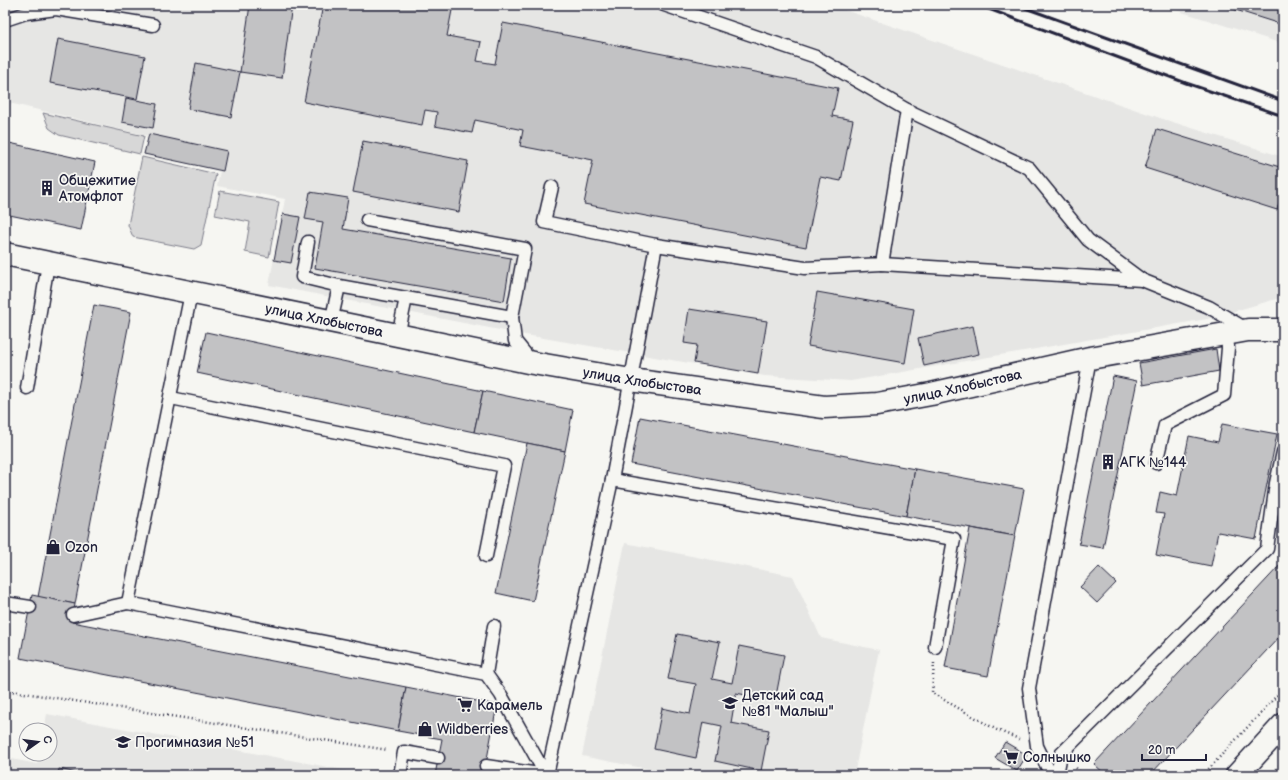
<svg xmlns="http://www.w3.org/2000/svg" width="1288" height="780" font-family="'Balsamiq Sans',sans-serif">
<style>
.built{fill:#e6e6e4}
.green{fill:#d7d7d7;stroke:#7c7c89}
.building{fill:#c2c2c4;stroke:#22223b}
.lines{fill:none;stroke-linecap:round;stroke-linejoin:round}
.lane-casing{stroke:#22223b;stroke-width:15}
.street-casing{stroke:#22223b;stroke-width:25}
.secondary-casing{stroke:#22223b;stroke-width:25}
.path{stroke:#22223b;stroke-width:2.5;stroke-dasharray:1 3;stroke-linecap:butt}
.lane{stroke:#f6f6f2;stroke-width:12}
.street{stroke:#f6f6f2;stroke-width:22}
.secondary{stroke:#f6f6f2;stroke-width:22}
.rail{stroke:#22223b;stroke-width:3}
.labels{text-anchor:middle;stroke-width:3.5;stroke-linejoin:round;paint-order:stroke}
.poi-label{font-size:14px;fill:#22223b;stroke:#f6f6f2;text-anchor:start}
.street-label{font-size:14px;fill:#22223b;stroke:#f6f6f2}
</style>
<rect width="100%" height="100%" fill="#f6f6f2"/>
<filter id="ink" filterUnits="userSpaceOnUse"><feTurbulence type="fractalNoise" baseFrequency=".025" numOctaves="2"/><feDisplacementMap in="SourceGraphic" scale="8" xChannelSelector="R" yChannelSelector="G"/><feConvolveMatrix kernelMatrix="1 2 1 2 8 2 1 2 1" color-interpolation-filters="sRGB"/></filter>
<g filter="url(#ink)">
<g class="built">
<polygon points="5,5 830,5 1160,118 1283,157 1283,297 1207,319 851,381 765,376 520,334 269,285 285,199 217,186 220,171 144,154 148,136 5,102"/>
<polygon points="1160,5 1283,5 1283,44"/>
<polygon points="625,543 793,576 821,638 879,650 854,775 678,775 582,756"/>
<polygon points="47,714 370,775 9,775 12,759 37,764 39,754 50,754 50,730 44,730"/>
</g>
<g class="green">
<polygon points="43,113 144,136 140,154 59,135 49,128"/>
<polygon points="142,157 216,174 201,245 194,249 133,237 128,225"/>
<polygon points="220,191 279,202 269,257 245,252 250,222 215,215"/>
</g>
<g class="building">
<polygon points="250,5 292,5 282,78 240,72"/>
<polygon points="323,5 453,5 447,36 481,42 477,61 495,64 503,23 838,88 832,116 853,120 841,181 820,177 806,247 584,204 593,160 520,146 523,130 475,120 472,133 435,126 437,112 425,110 422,125 304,102"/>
<polygon points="1220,5 1283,5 1283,25"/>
<polygon points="58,39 145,56 137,99 50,83"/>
<polygon points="196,63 240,72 231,117 188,109"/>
<polygon points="126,98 157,104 153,128 122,122"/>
<polygon points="1157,129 1283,168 1283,191 1277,210 1145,168"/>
<polygon points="149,134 227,151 223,171 144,154"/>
<polygon points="363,141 468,161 459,212 353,192"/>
<polygon points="5,142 95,162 81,230 5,214"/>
<polygon points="310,192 348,198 343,229 511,258 504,301 315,268 323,222 305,219"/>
<polygon points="283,214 300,217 291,263 274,260"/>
<polygon points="817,292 914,309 905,363 808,346"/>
<polygon points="94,305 131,312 75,604 38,597"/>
<polygon points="689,309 767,321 758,374 694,363 697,345 684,343"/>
<polygon points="973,326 979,354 924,366 918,338"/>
<polygon points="206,332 483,391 474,432 197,373"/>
<polygon points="1216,349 1219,371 1143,385 1139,363"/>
<polygon points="1113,376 1137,381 1103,548 1079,544"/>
<polygon points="483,391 573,410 565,451 474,432"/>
<polygon points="640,417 915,469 906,516 631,464"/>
<polygon points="1222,424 1277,434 1256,539 1218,532 1211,566 1156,555 1164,514 1156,513 1160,492 1177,496 1189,436 1218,442"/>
<polygon points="527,443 565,451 533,601 496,593"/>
<polygon points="915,469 1024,489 1015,536 906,516"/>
<polygon points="970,528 1015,536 988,676 945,668"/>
<polygon points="1283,562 1283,633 1150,775 1106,775 1094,764"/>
<polygon points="1099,567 1116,583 1097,603 1080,587"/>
<polygon points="32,595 75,604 72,622 406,687 398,731 20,658"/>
<polygon points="677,634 720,642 712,679 732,683 739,646 784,655 775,701 736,693 731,723 769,730 761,771 715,761 722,726 703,722 696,758 654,749 662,708 690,714 696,684 668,679"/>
<polygon points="406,687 497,705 484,775 435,775 442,739 398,731"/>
<polygon points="1005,742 1027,755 1017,771 995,758"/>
<polygon points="59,769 86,775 58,775"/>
</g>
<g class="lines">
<g class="lane-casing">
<g id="lane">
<polyline points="664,5 816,57 907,110 1029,168 1088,240 1142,280 1209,307 1246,329"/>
<polyline points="5,20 26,13 56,9 153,25"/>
<polyline points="552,187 544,222 656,245 805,268 882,264 907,110"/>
<polyline points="367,220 525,249 512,317 515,341 532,362"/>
<polyline points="308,242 302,277 339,286 512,317"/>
<polyline points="882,264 1142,280"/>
<polyline points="191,293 128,603 486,674 501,695 546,775"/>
<polyline points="331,322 339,286"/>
<polyline points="398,336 406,298"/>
<polyline points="27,388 48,264"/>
<polyline points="171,398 504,466 486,556"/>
<polyline points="1156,463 1165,425 1224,395 1228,348 1227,334"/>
<polyline points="612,480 954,539 935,647"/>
<polyline points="5,603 30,607"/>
<polyline points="73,615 128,603"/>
<polyline points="486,674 494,626"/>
<polyline points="486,766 546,775"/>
<polyline points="400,775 404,752 438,758"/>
<polyline points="547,775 612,480 656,245"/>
<polyline points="1051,775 1037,746 1029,688 1090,358"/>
<polyline points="1057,775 1061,754 1267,549 1276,483 1283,452"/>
</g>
</g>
<g class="street-casing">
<g id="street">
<path id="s1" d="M5 254 533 363 631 380 824 407 877 404 931 394 1090 358 1248 330H1283"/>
</g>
</g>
<g class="secondary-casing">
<polyline id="secondary" points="1237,775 1283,725"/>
</g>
<g class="path">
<polyline points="934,663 932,693 997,730 1019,739"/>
<polyline points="5,690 388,750"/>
<polyline points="1076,768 1083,775"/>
<polyline points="1203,775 1283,689"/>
<polyline points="1271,775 1283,762"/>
</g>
<use href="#lane" class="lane"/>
<use href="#street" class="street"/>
<use href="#secondary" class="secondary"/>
<g class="rail">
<polyline points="978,5 1186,83 1283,116"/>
<polyline points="1017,5 1283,101"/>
</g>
</g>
</g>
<defs>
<g id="building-bare" transform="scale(1.2)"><path d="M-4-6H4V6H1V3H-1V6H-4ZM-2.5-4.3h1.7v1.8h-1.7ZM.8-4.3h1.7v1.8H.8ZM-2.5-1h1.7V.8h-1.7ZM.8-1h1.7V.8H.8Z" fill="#22223b" stroke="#f6f6f2" stroke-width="2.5" paint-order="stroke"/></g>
<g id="shop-bare" transform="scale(1.2)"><path d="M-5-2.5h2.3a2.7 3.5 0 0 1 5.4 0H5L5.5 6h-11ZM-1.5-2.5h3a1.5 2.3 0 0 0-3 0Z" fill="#22223b" stroke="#f6f6f2" stroke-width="2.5" paint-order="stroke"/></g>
<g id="school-bare" transform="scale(1.2)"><path d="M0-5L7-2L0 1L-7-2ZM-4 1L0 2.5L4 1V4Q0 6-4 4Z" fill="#22223b" stroke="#f6f6f2" stroke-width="2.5" paint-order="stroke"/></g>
<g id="supermarket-bare" transform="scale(1.2)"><path d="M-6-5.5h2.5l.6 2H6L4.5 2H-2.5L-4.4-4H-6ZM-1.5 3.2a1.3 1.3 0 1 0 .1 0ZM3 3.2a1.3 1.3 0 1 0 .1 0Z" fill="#22223b" stroke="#f6f6f2" stroke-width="2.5" paint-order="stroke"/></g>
</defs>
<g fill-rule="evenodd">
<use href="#building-bare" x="47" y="188"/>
<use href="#building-bare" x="1108" y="462"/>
<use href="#shop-bare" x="53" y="547"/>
<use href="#school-bare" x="730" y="703"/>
<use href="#supermarket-bare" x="465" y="705"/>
<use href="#shop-bare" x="425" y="729"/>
<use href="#school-bare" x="123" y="742"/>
<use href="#supermarket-bare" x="1011" y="757"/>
</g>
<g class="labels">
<g class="poi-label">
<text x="59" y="185">Общежитие<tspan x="59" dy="16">Атомфлот</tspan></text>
<text x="1120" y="467">АГК №144</text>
<text x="65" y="552">Ozon</text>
<text x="742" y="700">Детский сад<tspan x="742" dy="16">№81 "Малыш"</tspan></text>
<text x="477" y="710">Карамель</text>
<text x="437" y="734">Wildberries</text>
<text x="135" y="747">Прогимназия №51</text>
<text x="1023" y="762">Солнышко</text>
</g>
<g class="street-label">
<text dy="5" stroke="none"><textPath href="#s1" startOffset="326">улица Хлобыстова</textPath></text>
<text dy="5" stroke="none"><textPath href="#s1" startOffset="650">улица Хлобыстова</textPath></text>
<text dy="5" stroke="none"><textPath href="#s1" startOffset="974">улица Хлобыстова</textPath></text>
</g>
</g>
<rect width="1288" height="780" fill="none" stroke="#f6f6f2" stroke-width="20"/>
<rect x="10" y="10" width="1268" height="760" fill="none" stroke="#22223b" stroke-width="1.5" filter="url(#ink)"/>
<g transform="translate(38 742) rotate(76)"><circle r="19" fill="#f6f6f2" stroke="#a1a1a9"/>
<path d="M0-3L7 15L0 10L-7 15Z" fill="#22223b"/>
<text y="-6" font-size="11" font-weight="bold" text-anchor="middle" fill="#22223b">С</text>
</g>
<path d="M1142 754v6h64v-6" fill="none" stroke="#22223b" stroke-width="2"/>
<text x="1148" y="754" font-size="12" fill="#22223b" stroke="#f6f6f2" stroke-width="3" paint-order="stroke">20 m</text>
</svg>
